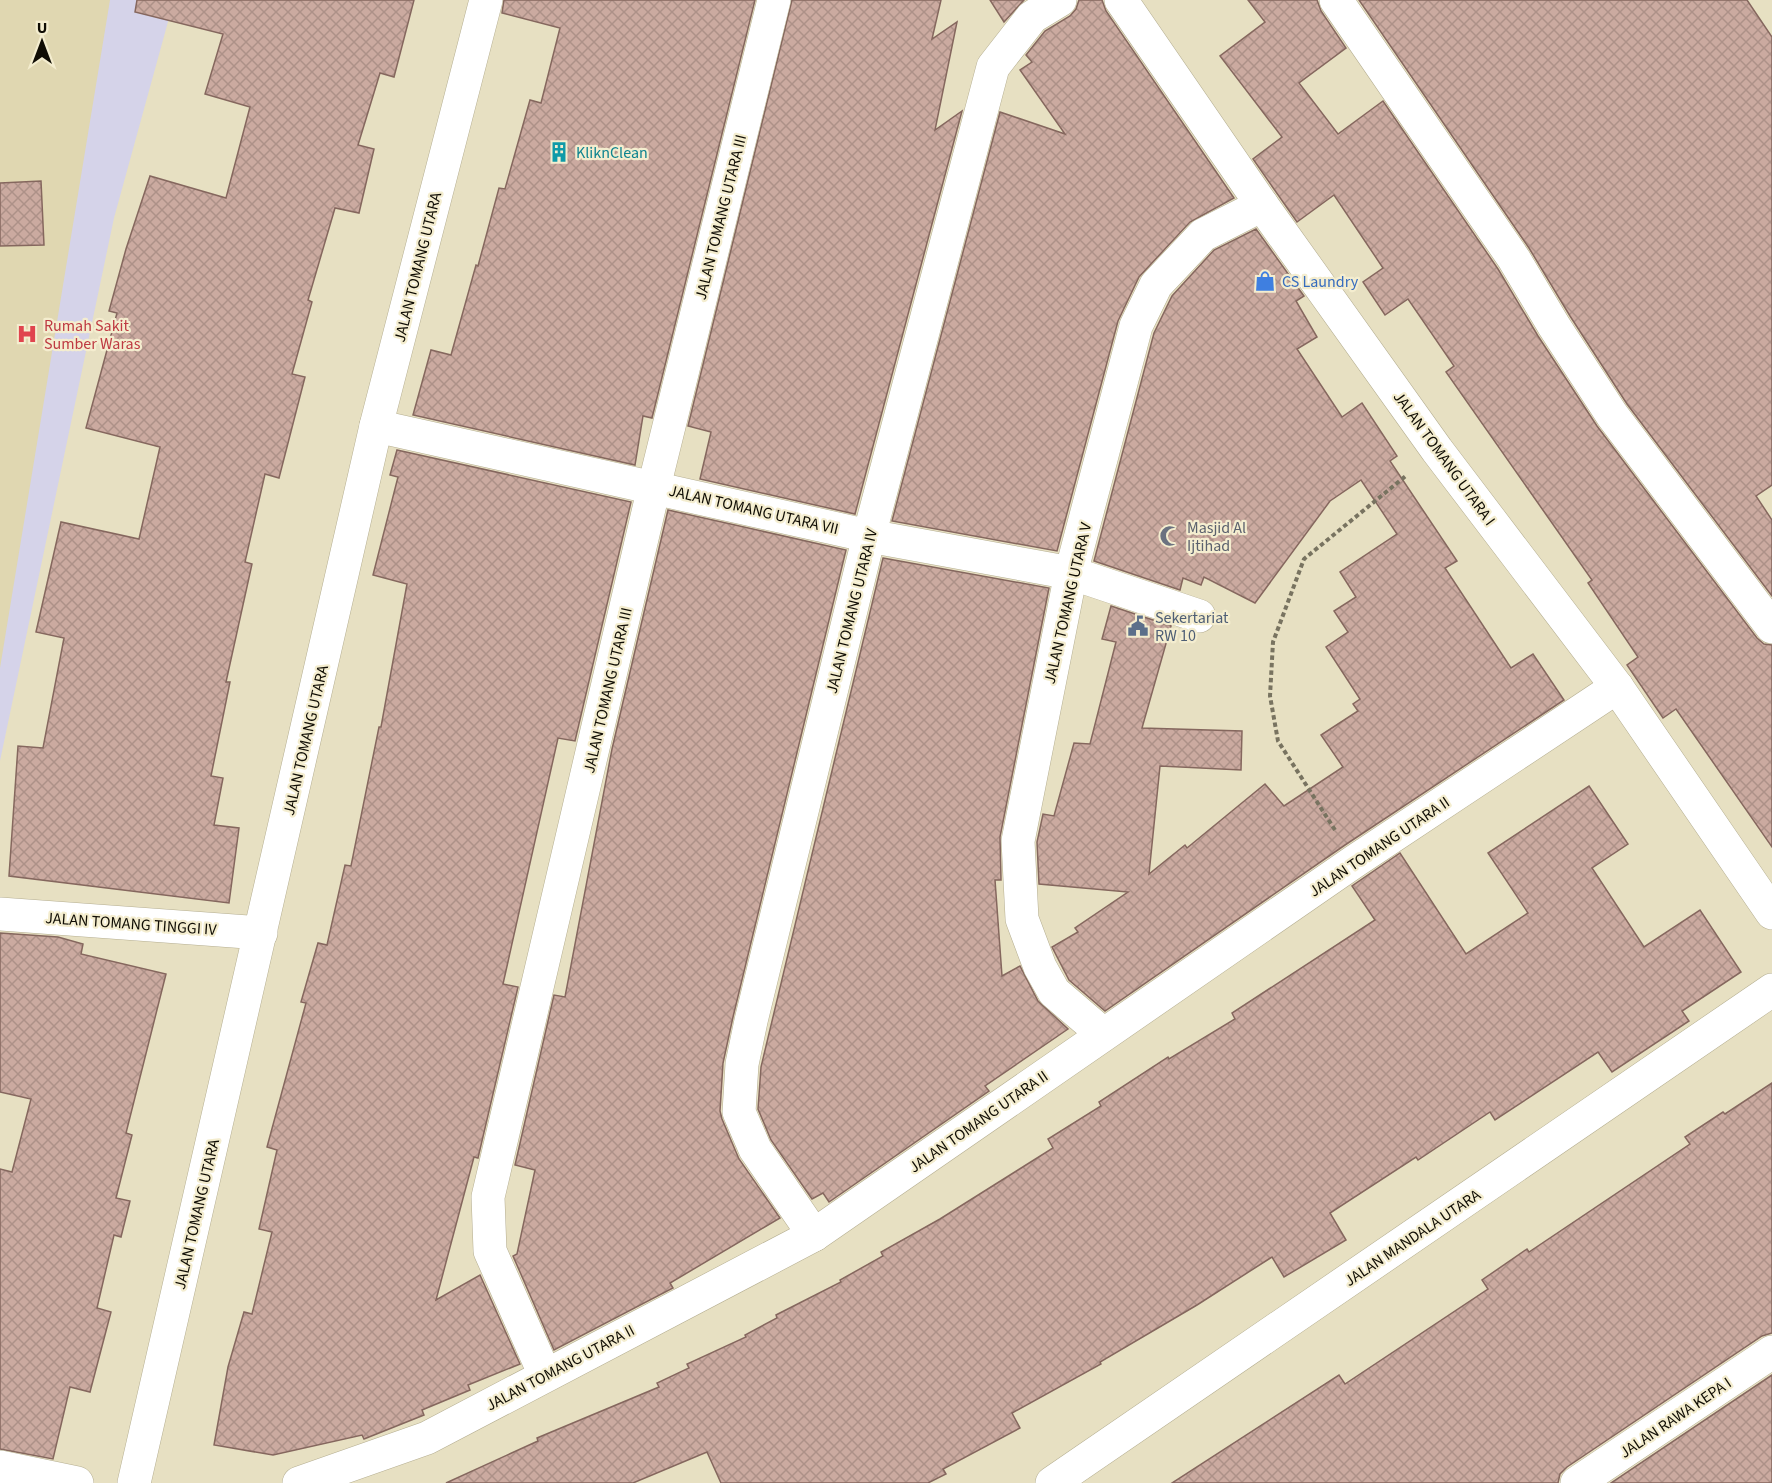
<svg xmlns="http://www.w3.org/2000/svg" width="1772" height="1483" font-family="'Source Sans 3',sans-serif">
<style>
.commercial{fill:#d5d3e9}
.built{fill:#e0d7b1}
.building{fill:url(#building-cross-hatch);stroke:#85675e;stroke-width:1.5}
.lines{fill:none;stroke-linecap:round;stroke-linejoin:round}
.minor-casing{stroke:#b5ae91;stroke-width:34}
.tertiary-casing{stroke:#b5ae91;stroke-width:34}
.path{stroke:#787360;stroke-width:4;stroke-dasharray:4.5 3;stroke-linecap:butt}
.minor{stroke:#fff;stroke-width:33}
.tertiary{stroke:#fff;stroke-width:33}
.labels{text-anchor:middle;stroke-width:4.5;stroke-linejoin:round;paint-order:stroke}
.culture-label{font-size:16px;fill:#0d838f;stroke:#f4edcf;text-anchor:start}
.street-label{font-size:16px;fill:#100d04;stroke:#f4edcf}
.shop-label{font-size:16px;fill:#366cbe;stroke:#f4edcf;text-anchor:start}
.health-label{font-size:16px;fill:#be3a42;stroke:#f4edcf;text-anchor:start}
.worship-label{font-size:16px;fill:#5b616d;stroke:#f4edcf;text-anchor:start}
.service-label{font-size:16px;fill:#4e5e75;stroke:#f4edcf;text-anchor:start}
</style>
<defs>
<pattern id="building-cross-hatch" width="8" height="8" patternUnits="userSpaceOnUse" patternTransform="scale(1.5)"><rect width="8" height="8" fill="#cbaaa0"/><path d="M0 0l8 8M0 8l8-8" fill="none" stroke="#ad9188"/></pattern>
</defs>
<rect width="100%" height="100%" fill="#e7e0c2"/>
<polygon class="commercial" points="0,0 174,0 114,218 0,761"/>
<polygon class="built" points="0,0 110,0 0,668"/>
<g class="building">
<polygon points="137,0 414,0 394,77 380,73 358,145 374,149 359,213 335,208 308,300 312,302 292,374 305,377 279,478 265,474 245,562 252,564 226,682 230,682 211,776 223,778 214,825 239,828 229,903 9,876 18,746 43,748 64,638 36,632 61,522 139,539 160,447 86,428 117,313 109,311 126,249 150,176 226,198 250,107 205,94 223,34 135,12"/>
<polygon points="504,0 755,0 652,418 643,416 635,465 413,415 431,350 451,355 476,265 478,266 499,188 505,189 530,100 541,103 560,28 502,13"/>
<polygon points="792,0 941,0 932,39 957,22 935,130 962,111 855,514 700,479 711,432 688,426"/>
<polygon points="990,0 1024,0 1004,22"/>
<polygon points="1079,0 1102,0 1106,11 1234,198 1190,222 1139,277 1118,321 1057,551 892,521 1000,112 1065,134 1020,70 1032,62 1026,55 1045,31 1070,16 1076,9"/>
<polygon points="1248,0 1317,0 1321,11 1346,48 1299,83 1338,134 1383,101 1498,269 1538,336 1597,426 1757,638 1764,644 1772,645 1772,847 1676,709 1663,718 1627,665 1638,657 1588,583 1592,580 1446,372 1454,366 1408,299 1385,315 1363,282 1383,268 1334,195 1297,222 1253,159 1282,137 1220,56 1265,22"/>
<polygon points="1359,0 1747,0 1772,37 1772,485 1756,496 1772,520 1772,596 1627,404 1570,316 1529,248"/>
<polygon points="41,181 44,245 0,246 0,183"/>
<polygon points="1256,229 1304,296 1296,301 1317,337 1297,349 1342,417 1362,403 1397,456 1390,461 1457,561 1445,568 1511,668 1533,654 1564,700 1345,845 1105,1011 1069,980 1052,947 1078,932 1075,928 1128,892 1039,884 1037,842 1043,814 1054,816 1074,743 1090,744 1116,642 1102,639 1111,606 1171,626 1142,728 1242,731 1241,770 1160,766 1149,874 1185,845 1187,848 1265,784 1284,806 1343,767 1321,735 1358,711 1353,704 1360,699 1326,647 1348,632 1334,611 1356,597 1340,572 1397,534 1361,480 1330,501 1255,603 1204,577 1201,585 1183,578 1180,590 1094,561 1154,333 1172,296 1214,250"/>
<polygon points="397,450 631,502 575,741 558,738 503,984 518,987 478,1158 474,1157 436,1300 480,1275 520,1364 468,1385 470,1390 422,1410 424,1415 364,1439 362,1435 273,1455 214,1445 228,1367 244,1312 252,1314 272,1232 259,1229 277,1150 267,1147 306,1003 301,1002 318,943 327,945 345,865 351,866 379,727 381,727 407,584 373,575 398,477 390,475"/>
<polygon points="668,510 846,550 733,1017 723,1063 720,1111 722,1119 739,1159 780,1218 670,1283 673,1288 554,1350 513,1256 517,1254 535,1170 515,1165 554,995 565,997 612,749"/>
<polygon points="883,558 1049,588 1000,837 1001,880 995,880 1002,976 1020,966 1038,1001 1068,1029 985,1086 989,1091 829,1202 823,1193 812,1199 771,1140 758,1109 761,1067"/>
<polygon points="1589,786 1628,844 1592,868 1644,947 1700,910 1741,972 1682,1011 1689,1021 1612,1072 1598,1052 1495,1120 1490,1112 1418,1160 1416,1157 1330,1213 1346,1240 1284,1277 1272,1257 1197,1305 1100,1362 1101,1364 1012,1413 1020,1428 943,1469 946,1474 928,1483 721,1483 707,1452 633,1483 446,1483 538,1441 537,1438 659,1387 657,1383 689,1368 687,1364 746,1337 745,1335 777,1318 776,1315 841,1282 840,1280 883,1256 881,1252 940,1219 1053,1148 1048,1139 1101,1106 1099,1102 1168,1057 1169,1059 1235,1019 1232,1013 1375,920 1352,886 1400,853 1466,954 1528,913 1488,853"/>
<polygon points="0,933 58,937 83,944 81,954 166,974 126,1133 132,1135 116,1198 130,1201 121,1237 114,1235 97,1308 111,1312 90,1392 70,1387 53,1459 0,1449 0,1169 12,1172 31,1099 0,1092"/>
<polygon points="1772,1083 1772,1333 1762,1336 1567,1467 1560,1474 1558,1483 1172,1483 1339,1375 1345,1384 1488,1289 1482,1280 1527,1249 1529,1252 1690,1144 1685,1137 1723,1112 1725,1114"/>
<polygon points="1772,1375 1772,1483 1611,1483"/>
</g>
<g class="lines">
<g class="minor-casing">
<g id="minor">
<polyline points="1336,0 1514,259 1554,326 1612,415 1772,627"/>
<polyline points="376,426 869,536 1071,573 1199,616"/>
<polyline points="0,914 261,933"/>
<polyline points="1103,1034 1054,992 1040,967 1022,919 1018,841 1071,573 1136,326 1156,285 1203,235 1262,205"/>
<polyline points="814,1235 755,1149 739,1112 742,1064 751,1021 869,536 993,67 1032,17 1060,0"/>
<polyline points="545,1375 490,1251 488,1197 654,487 774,0"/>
<polyline points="0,1467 77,1483"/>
<polyline points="134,1483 376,426 486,0"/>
<polyline points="299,1483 427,1438 814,1235 1355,861 1617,687"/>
<polyline points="1577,1483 1772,1352"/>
</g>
</g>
<g class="tertiary-casing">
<g id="tertiary">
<polyline points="1121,0 1262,205 1437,450 1617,687 1772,913"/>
<polyline points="1052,1483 1772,990"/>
</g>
</g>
<polyline class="path" points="1335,830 1278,741 1270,696 1273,642 1304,559 1407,475"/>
<use href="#minor" class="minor"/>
<use href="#tertiary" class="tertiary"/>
</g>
<defs>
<g id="building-bare" transform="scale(1.62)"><path d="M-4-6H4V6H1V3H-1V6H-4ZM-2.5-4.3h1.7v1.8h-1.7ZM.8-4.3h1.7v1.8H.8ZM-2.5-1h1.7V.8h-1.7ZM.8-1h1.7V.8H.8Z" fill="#0f9aa8" stroke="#f4edcf" stroke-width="2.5" paint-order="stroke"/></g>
<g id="shop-bare" transform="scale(1.62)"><path d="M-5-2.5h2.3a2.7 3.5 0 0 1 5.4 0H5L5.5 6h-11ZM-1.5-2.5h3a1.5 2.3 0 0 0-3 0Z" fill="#3f7fe0" stroke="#f4edcf" stroke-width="2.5" paint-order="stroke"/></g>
<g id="hospital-bare" transform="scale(1.62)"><path d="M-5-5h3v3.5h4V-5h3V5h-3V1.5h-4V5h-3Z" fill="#e0444e" stroke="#f4edcf" stroke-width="2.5" paint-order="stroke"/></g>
<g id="mosque-bare" transform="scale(1.62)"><path d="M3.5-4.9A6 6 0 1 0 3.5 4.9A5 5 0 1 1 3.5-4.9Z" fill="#6b7280" stroke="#f4edcf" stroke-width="2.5" paint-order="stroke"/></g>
<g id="civic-bare" transform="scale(1.62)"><path d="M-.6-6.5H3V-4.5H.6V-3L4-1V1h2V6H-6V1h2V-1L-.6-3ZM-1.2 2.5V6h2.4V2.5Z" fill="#5c6f8a" stroke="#f4edcf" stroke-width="2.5" paint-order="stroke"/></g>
</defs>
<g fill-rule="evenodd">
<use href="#building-bare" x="559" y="152"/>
<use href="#shop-bare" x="1265" y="281"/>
<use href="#hospital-bare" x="27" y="334"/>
<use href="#mosque-bare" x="1170" y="536"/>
<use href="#civic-bare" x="1138" y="626"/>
</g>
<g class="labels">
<g class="culture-label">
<text x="576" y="158">KliknClean</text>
</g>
<g class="street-label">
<text transform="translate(720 217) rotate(-76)" y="6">JALAN TOMANG UTARA III</text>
<text transform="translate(417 267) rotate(-76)" y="6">JALAN TOMANG UTARA</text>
<text transform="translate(1445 458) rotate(54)" y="6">JALAN TOMANG UTARA I</text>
<text transform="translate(754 509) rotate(13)" y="6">JALAN TOMANG UTARA VII</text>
<text transform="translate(1067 603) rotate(-77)" y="6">JALAN TOMANG UTARA V</text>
<text transform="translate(851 611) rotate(-76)" y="6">JALAN TOMANG UTARA IV</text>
<text transform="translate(607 690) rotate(-77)" y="6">JALAN TOMANG UTARA III</text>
<text transform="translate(305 740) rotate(-77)" y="6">JALAN TOMANG UTARA</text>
<text transform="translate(1379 846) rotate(-34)" y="6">JALAN TOMANG UTARA II</text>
<text transform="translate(131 923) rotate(4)" y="6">JALAN TOMANG TINGGI IV</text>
<text transform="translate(978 1121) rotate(-35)" y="6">JALAN TOMANG UTARA II</text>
<text transform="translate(196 1214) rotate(-77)" y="6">JALAN TOMANG UTARA</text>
<text transform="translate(1412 1237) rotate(-34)" y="6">JALAN MANDALA UTARA</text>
<text transform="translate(560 1367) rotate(-28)" y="6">JALAN TOMANG UTARA II</text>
<text transform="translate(1675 1417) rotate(-34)" y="6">JALAN RAWA KEPA I</text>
</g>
<g class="shop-label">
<text x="1282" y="287">CS Laundry</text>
</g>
<g class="health-label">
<text x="44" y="331">Rumah Sakit<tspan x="44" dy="18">Sumber Waras</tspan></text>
</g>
<g class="worship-label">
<text x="1187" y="533">Masjid Al<tspan x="1187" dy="18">Ijtihad</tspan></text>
</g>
<g class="service-label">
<text x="1155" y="623">Sekertariat<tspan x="1155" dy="18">RW 10</tspan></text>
</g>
</g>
<g transform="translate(42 42)" stroke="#f4edcf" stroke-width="4.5" paint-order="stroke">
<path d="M0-4.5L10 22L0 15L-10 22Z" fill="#100d04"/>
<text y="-9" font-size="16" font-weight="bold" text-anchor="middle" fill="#100d04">U</text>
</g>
</svg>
